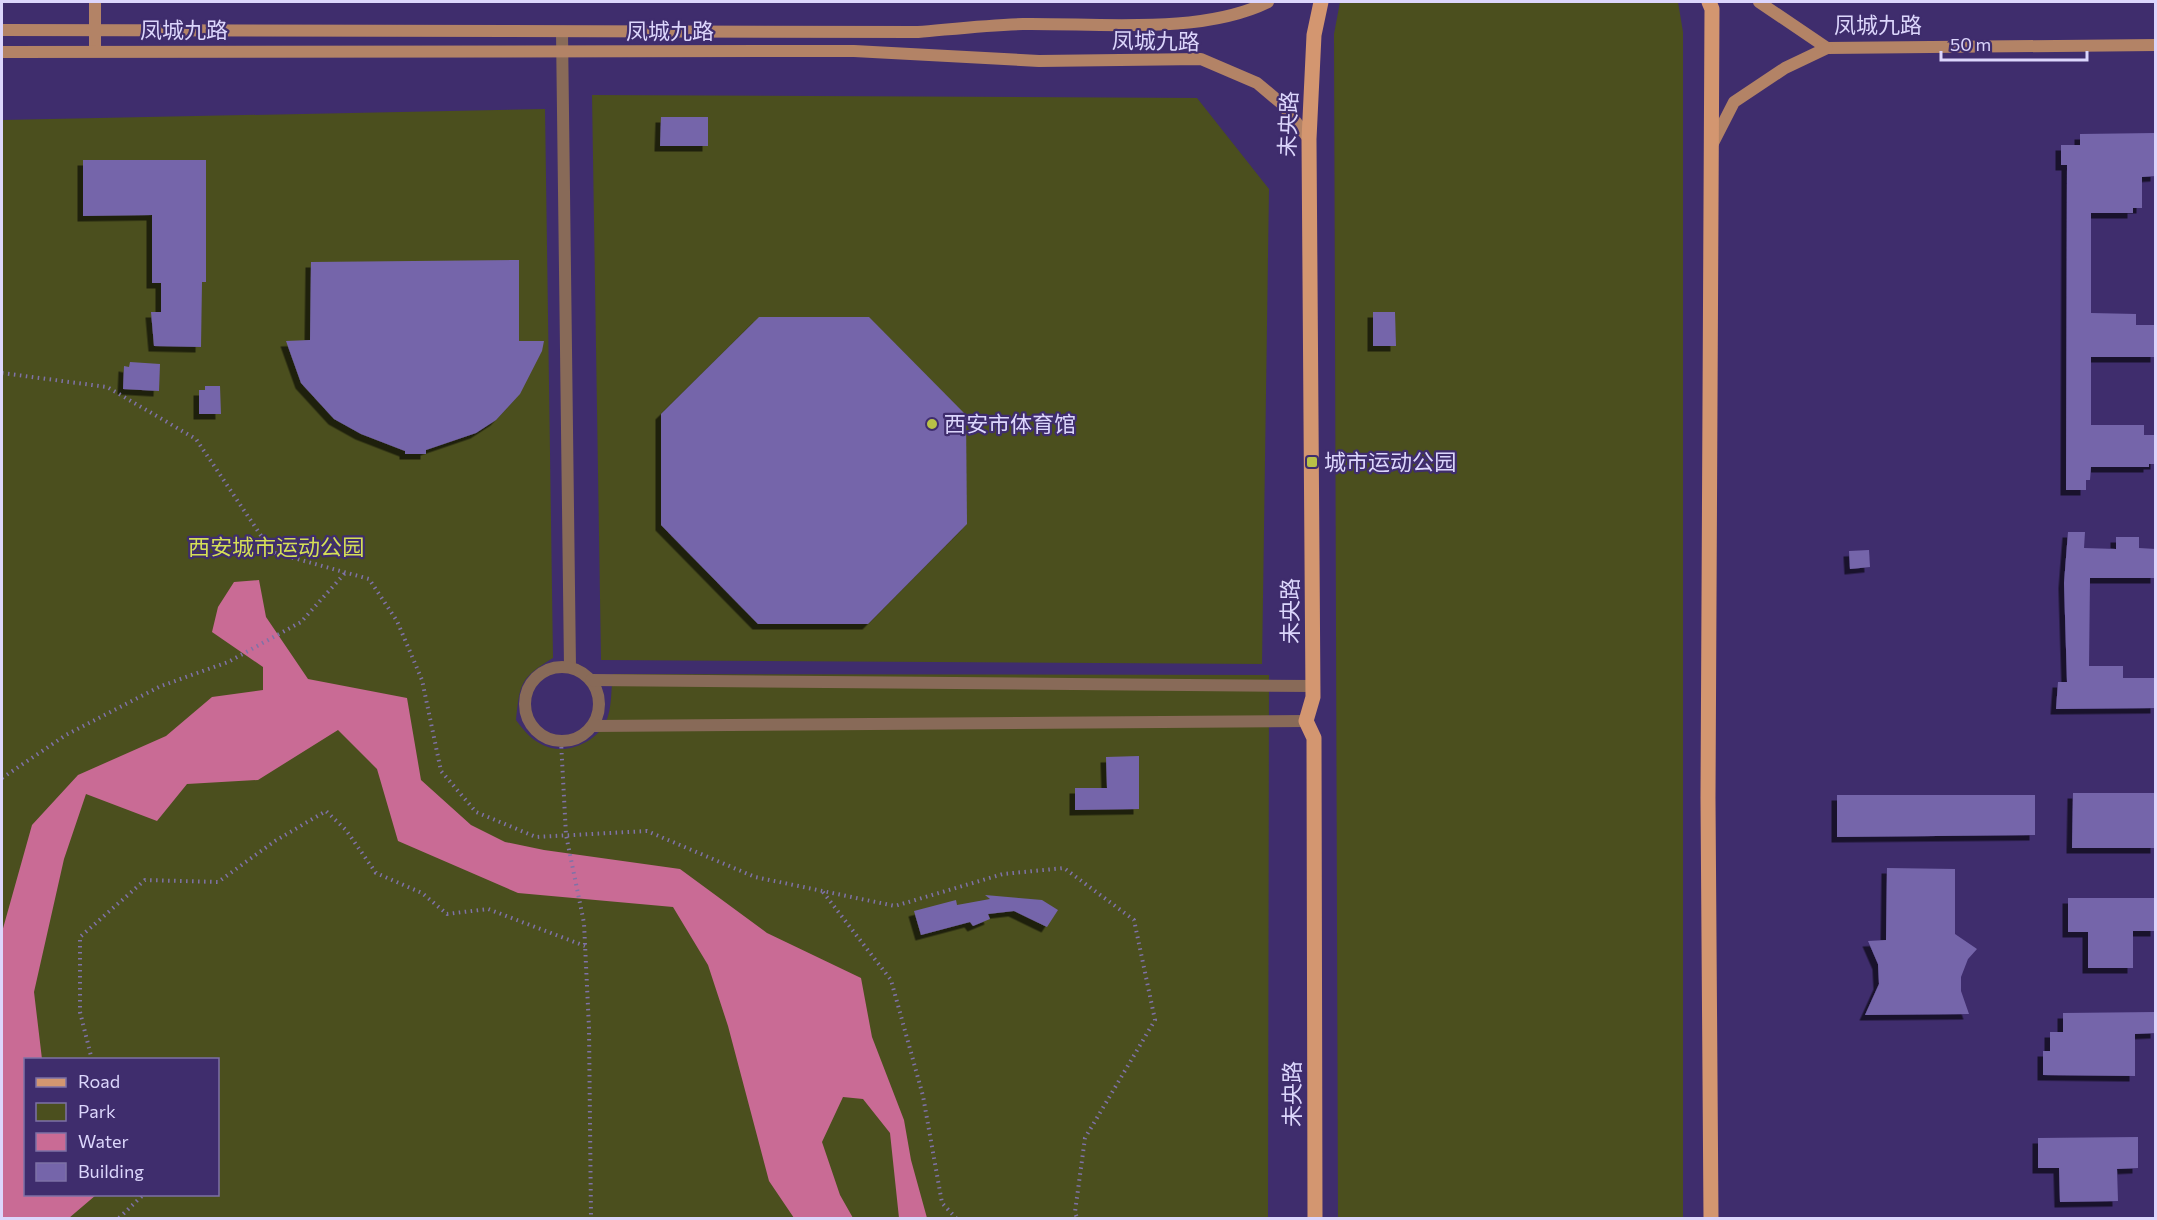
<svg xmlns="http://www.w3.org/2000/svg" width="2157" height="1220" font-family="Commissioner,'Noto Sans SC',sans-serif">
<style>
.green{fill:#4b4f1e;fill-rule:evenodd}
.water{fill:#c96b95}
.building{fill:#7565aa;filter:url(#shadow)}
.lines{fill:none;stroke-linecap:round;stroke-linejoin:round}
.path{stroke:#7f72a7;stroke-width:4;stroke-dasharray:1.5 4.5;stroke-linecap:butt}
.street{stroke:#886a58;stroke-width:12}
.secondary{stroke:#b38366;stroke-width:12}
.primary{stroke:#d39670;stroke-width:15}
.poi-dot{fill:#b8c147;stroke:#3f2d6d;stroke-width:2}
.labels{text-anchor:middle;stroke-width:4.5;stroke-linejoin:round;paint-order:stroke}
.street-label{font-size:22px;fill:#dcd6fc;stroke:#3f2d6d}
.poi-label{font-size:22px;fill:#dcd6fc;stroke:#3f2d6d;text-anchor:start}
.park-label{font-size:22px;fill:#d5df56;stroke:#3f2d6d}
</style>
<defs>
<filter id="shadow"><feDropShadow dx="-5.5" dy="5.5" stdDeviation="0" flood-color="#0009"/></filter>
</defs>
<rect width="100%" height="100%" fill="#3f2d6d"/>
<g class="green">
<polygon points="1340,2 1678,2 1683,32 1683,1218 1338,1218 1334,34"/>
<polygon points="592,95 1197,98 1269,189 1262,664 601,660"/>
<path d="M545 109 553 658C520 678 520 683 516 720 525 732 533 742 548 747 570 755 602 739 608 716 612 703 611 687 613 674L1269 675 1268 1218H2V120ZM26 1060H218V1194H26Z"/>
</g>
<polygon class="water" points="259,580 266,617 308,679 407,698 421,780 471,825 505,842 544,850 680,869 767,933 861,978 872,1037 904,1120 911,1160 927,1218 899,1218 890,1133 863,1099 843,1097 822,1142 840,1195 853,1218 794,1218 769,1181 728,1026 708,965 673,907 518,893 398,841 377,769 338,730 258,780 187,784 157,821 86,794 64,859 34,992 42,1059 26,1060 26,1194 96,1195 69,1218 3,1218 2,932 32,825 78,775 166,736 212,697 263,690 263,667 212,632 218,607 234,582"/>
<g class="building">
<polygon points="661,117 708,117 708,146 660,146"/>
<polygon points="2156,133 2156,176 2142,177 2142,208 2133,208 2133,213 2091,213 2091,313 2136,314 2136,325 2156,325 2156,357 2091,357 2091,425 2144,425 2144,435 2156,435 2156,464 2149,464 2149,467 2091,467 2090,480 2086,480 2086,490 2066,490 2067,165 2061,165 2061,145 2080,145 2080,134"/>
<polygon points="83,160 206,160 206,282 202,282 201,347 154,346 151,312 161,312 161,283 152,283 152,215 83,216"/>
<polygon points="519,260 519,341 544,341 542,351 520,394 496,420 476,433 426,450 426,454 405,454 405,451 361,434 334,419 301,383 286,341 310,340 311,262"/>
<polygon points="1373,312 1395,312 1396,346 1373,346"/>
<polygon points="759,317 869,317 966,415 967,524 868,624 758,624 661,525 661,414"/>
<polygon points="130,362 160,364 159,391 123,389 124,366 129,367"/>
<polygon points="205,386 220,386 221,414 199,414 199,390 205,390"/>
<polygon points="2068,532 2085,532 2084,548 2116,549 2116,537 2139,537 2139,548 2156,549 2156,578 2090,578 2089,666 2123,666 2123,678 2156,678 2156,708 2056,709 2058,682 2067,682 2064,583"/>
<polygon points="1869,550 1870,567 1850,569 1849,551"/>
<polygon points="1139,756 1139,809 1075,810 1075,788 1107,788 1106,757"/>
<polygon points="2073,793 2156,793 2156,848 2072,848"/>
<polygon points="1837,795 2035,795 2035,835 1837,837"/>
<polygon points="1887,868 1955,869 1955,934 1977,949 1968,959 1961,977 1961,991 1969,1014 1865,1015 1879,984 1878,964 1868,941 1886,940"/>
<polygon points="985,895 1042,900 1058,910 1047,927 1014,911 988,914 990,919 973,926 970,922 921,935 914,911 956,900 957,905 990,899"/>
<polygon points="2068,898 2156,898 2156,931 2133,931 2133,968 2088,968 2088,932 2068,932"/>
<polygon points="2156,1012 2156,1033 2135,1034 2135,1076 2043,1075 2043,1051 2050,1051 2050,1032 2063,1032 2063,1013"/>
<polygon points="2138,1137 2138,1168 2117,1169 2118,1201 2060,1202 2059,1168 2038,1168 2038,1138"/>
</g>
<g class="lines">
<g class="path">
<polyline points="2,373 107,387 196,439 272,552 369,579 397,621 422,680 441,771 476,812 536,837 647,831 755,877 895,906 1003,874 1064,868 1134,920 1155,1020 1085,1138 1075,1212 1077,1218"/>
<polyline points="561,741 566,835 584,923 589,1028 591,1218"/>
<polyline points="2,778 66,735 161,686 228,662 301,622 346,572"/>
<polyline points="823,892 891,980 923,1096 942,1203 956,1218"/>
<polyline points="92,1060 80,1012 80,937 145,880 218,882 275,841 326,811 346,830 376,873 422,893 447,914 488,909 585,946"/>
<polyline points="119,1218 144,1194"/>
</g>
<g class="street">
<polyline points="562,32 570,667"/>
<circle cx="562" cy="704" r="37"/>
<polyline points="591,680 1313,686"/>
<polyline points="593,726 1306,721"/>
</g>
<g class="secondary">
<polyline points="1759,2 1827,48 2156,45"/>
<path d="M2 30 918 32C953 29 988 25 1023 24 1099 23 1201 35 1268 2"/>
<polyline points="95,51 95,2"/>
<polyline points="2,52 854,51 1039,61 1201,59 1257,83 1282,104 1309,139"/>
<polyline points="1711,147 1734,102 1785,68 1827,48"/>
</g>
<g class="primary">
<polyline points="1709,2 1712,9 1708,798 1711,1218"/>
<polyline points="1315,1218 1314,738 1306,721 1313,697 1309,139 1314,35 1321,2"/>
</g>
</g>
<g class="poi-dot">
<circle cx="932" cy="424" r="6"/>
<rect x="1306" y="456" width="12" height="12" rx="3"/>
</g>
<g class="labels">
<g class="street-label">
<text x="1878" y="33">凤城九路</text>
<text x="184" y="38">凤城九路</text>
<text x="670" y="39">凤城九路</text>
<text transform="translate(1156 41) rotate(1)" y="8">凤城九路</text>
<text transform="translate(1288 124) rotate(-88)" y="8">未央路</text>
<text transform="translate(1290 611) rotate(-90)" y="8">未央路</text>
<text transform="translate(1292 1094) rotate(-90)" y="8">未央路</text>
</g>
<g class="poi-label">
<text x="944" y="432">西安市体育馆</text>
<text x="1324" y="470">城市运动公园</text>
</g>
<g class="park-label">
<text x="276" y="555">西安城市运动公园</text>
</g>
</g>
<rect width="2157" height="1220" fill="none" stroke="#dcd6fc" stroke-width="6"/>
<rect x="24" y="1058" width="195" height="138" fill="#3f2d6d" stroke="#7e71a6" stroke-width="1.5"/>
<rect x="36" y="1078" width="30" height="9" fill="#d39670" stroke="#7e71a6" stroke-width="1.5"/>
<text x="78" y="1088" font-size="18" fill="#dcd6fc">Road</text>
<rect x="36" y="1103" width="30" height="18" fill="#4b4f1e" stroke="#7e71a6" stroke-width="1.5"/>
<text x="78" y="1118" font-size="18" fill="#dcd6fc">Park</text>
<rect x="36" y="1133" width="30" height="18" fill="#c96b95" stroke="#7e71a6" stroke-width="1.5"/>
<text x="78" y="1148" font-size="18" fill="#dcd6fc">Water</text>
<rect x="36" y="1163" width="30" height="18" fill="#7565aa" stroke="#7e71a6" stroke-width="1.5"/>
<text x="78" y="1178" font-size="18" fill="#dcd6fc">Building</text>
<path d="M1941 51v9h146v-9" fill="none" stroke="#dcd6fc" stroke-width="3"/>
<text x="1950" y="51" font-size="18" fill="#dcd6fc" stroke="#3f2d6d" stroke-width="4.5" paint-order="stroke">50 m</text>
</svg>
